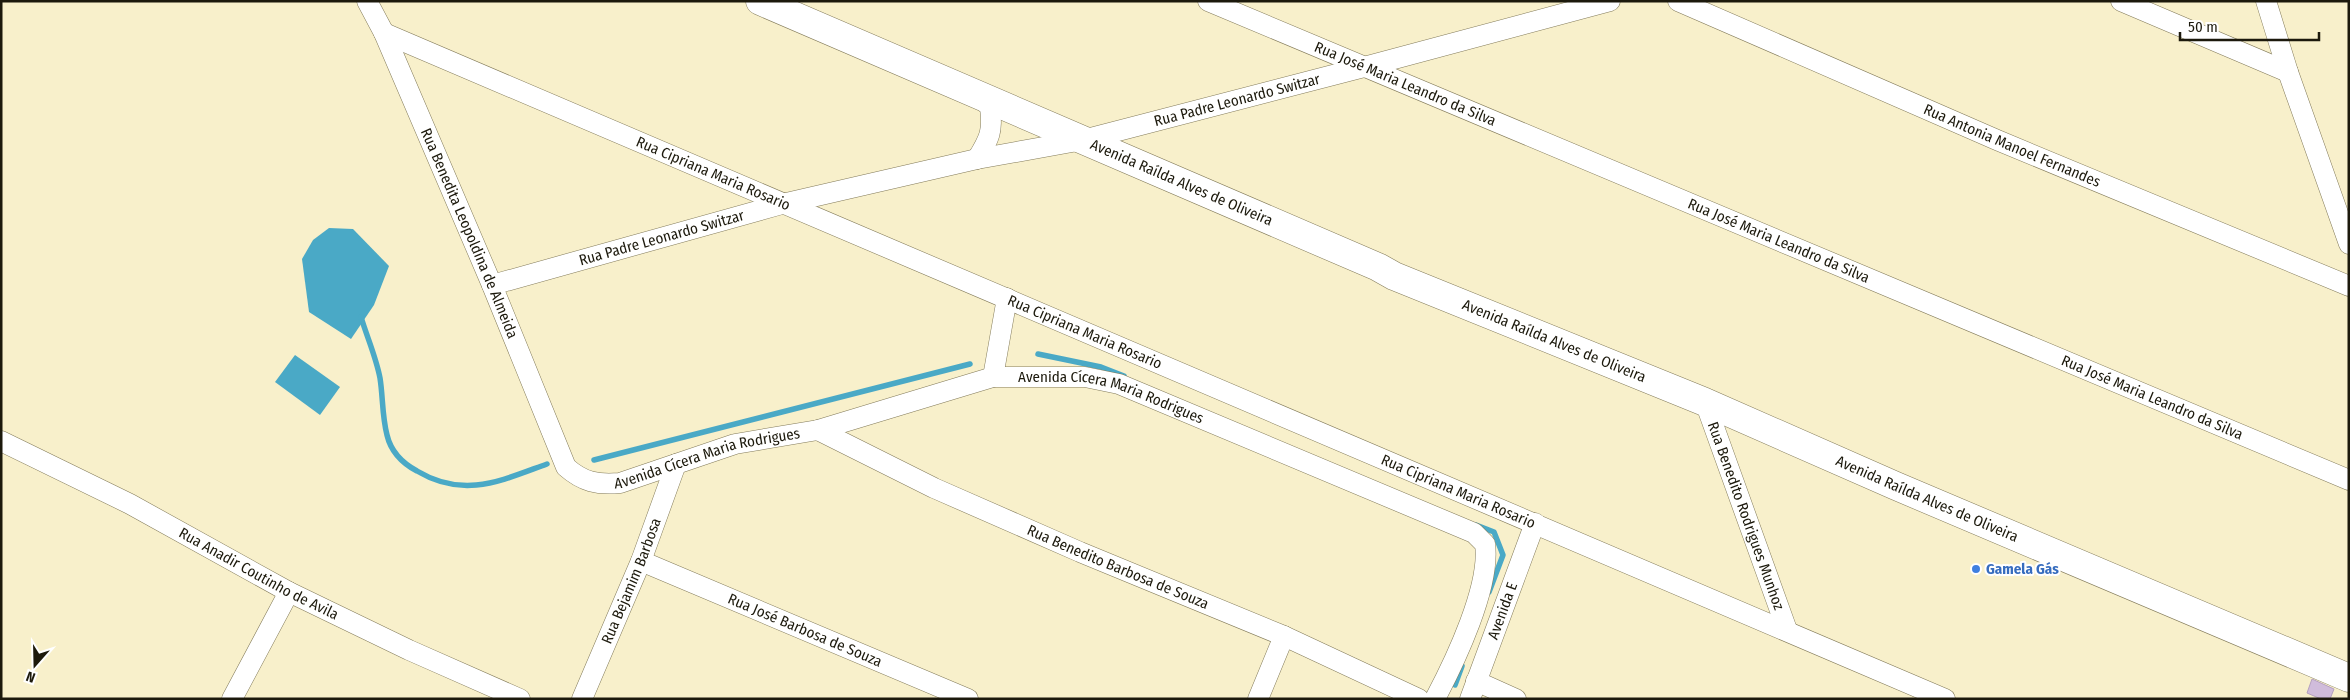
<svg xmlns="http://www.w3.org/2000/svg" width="2350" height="700" font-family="'Fira Sans Condensed',sans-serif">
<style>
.water{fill:#4aa9c6}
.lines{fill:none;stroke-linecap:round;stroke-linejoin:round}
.stream{stroke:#4aa9c6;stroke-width:5.5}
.building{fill:#d0bcdb;stroke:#b5a1bf}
.street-casing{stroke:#837b5a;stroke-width:21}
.secondary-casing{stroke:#837b5a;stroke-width:29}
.street{stroke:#fff;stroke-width:20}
.secondary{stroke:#fff;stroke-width:28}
.shop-dot{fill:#3f7fe0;stroke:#fff;stroke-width:2}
.labels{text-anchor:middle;stroke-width:4;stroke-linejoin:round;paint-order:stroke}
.street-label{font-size:15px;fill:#1c190c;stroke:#fff}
.shop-label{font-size:15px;font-weight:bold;fill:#366cbe;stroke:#fff;text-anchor:start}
</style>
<rect width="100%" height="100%" fill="#f8f0cb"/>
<g class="water">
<polygon points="329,228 353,229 389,266 374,305 351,339 309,312 302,259 313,240"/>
<polygon points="295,355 340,387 320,415 275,382"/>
</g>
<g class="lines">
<g class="stream">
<path d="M361 317C367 337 376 357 380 378 383 397 382 416 387 435 391 452 402 463 417 471 464 499 500 481 547 464"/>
<polyline points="1038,354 1101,367 1124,376"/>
<polyline points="594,460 970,364"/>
<polyline points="1476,525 1494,532 1503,555 1489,592"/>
<polyline points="1455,685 1462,666"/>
</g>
</g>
<polygon class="building" points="2312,679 2334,689 2330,699 2321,699 2307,693"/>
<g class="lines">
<g class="street-casing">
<g id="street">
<path id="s1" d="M367 1 384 33 492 285 566 467C583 482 597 485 620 483L735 444 818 430 993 377H1085L1119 384 1474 533 1485 544C1491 586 1455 661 1435 699"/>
<path id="s2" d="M1208 1 2349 480"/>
<path id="s3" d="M1678 1 1997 140 2349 286"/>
<polyline points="2121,1 2288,72"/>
<polyline points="2266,1 2288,72 2349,244"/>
<path id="s4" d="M384 33 1945 699"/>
<path d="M977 159C990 138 993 131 990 107L980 97"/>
<path id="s5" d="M492 285 782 204 977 159 1083 140 1364 67 1610 1"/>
<polyline points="993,377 1007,298"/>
<path id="s6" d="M1705 402 1787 630"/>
<path id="s7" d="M818 430 934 488 1080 552 1284 636 1419 699"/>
<path id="s8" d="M1 441 130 504 289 592 409 650 520 699"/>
<path id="s9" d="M641 561 968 699"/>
<polyline points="1476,681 1516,699"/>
<polyline points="232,699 289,592"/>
<path id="s10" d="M582 699 641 561 676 464"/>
<polyline points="1258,699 1284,636"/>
<path id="s11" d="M1470 699 1535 523"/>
</g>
</g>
<g class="secondary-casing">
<g id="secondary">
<path id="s12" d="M760 1 1378 267 1394 276 1705 402 1896 486 2349 678"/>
</g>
</g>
<use href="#street" class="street"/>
<use href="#secondary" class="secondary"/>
</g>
<circle class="shop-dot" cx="1976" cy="569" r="5"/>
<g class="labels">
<g class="street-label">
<text dy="5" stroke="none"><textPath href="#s2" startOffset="214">Rua José Maria Leandro da Silva</textPath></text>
<text dy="5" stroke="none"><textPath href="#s5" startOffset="768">Rua Padre Leonardo Switzar</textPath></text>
<text dy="5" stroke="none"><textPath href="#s3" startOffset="364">Rua Antonia Manoel Fernandes</textPath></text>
<text dy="5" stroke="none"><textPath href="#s4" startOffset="358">Rua Cipriana Maria Rosario</textPath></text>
<text dy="5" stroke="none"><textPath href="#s12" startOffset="459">Avenida Raílda Alves de Oliveira</textPath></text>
<text dy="5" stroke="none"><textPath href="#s1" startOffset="254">Rua Benedita Leopoldina de Almeida</textPath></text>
<text dy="5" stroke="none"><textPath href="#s5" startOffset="176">Rua Padre Leonardo Switzar</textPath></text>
<text dy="5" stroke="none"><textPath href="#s2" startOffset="619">Rua José Maria Leandro da Silva</textPath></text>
<text dy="5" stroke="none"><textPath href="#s4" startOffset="762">Rua Cipriana Maria Rosario</textPath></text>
<text dy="5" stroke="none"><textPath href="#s12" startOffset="864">Avenida Raílda Alves de Oliveira</textPath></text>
<text dy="5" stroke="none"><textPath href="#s2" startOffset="1024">Rua José Maria Leandro da Silva</textPath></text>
<text dy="5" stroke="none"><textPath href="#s1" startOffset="1075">Avenida Cícera Maria Rodrigues</textPath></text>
<text dy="5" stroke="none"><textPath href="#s1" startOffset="656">Avenida Cícera Maria Rodrigues</textPath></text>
<text dy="5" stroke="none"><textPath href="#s4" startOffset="1168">Rua Cipriana Maria Rosario</textPath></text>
<text dy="5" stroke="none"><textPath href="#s12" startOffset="1269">Avenida Raílda Alves de Oliveira</textPath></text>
<text dy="5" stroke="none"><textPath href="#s6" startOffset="121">Rua Benedito Rodrigues Munhoz</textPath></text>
<text dy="5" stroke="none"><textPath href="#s7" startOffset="330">Rua Benedito Barbosa de Souza</textPath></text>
<text dy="5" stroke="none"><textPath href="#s8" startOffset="290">Rua Anadir Coutinho de Avila</textPath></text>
<text dy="5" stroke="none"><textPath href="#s10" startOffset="128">Rua Bejamim Barbosa</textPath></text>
<text dy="5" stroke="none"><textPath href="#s11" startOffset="94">Avenida E</textPath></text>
<text dy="5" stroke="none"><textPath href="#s9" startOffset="178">Rua José Barbosa de Souza</textPath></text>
</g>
<g class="shop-label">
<text x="1986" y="574">Gamela Gás</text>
</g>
</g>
<rect width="2350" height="700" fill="none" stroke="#1c190c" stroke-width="5"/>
<g transform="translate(35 665) rotate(200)" stroke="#ffffff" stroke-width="4" paint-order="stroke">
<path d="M0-4L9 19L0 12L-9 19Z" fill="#1c190c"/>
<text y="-8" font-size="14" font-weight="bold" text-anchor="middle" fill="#1c190c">N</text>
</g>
<path d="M2180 32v8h139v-8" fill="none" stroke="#1c190c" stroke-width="2.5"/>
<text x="2188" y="32" font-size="15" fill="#1c190c" stroke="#ffffff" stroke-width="4" paint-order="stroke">50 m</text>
</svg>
